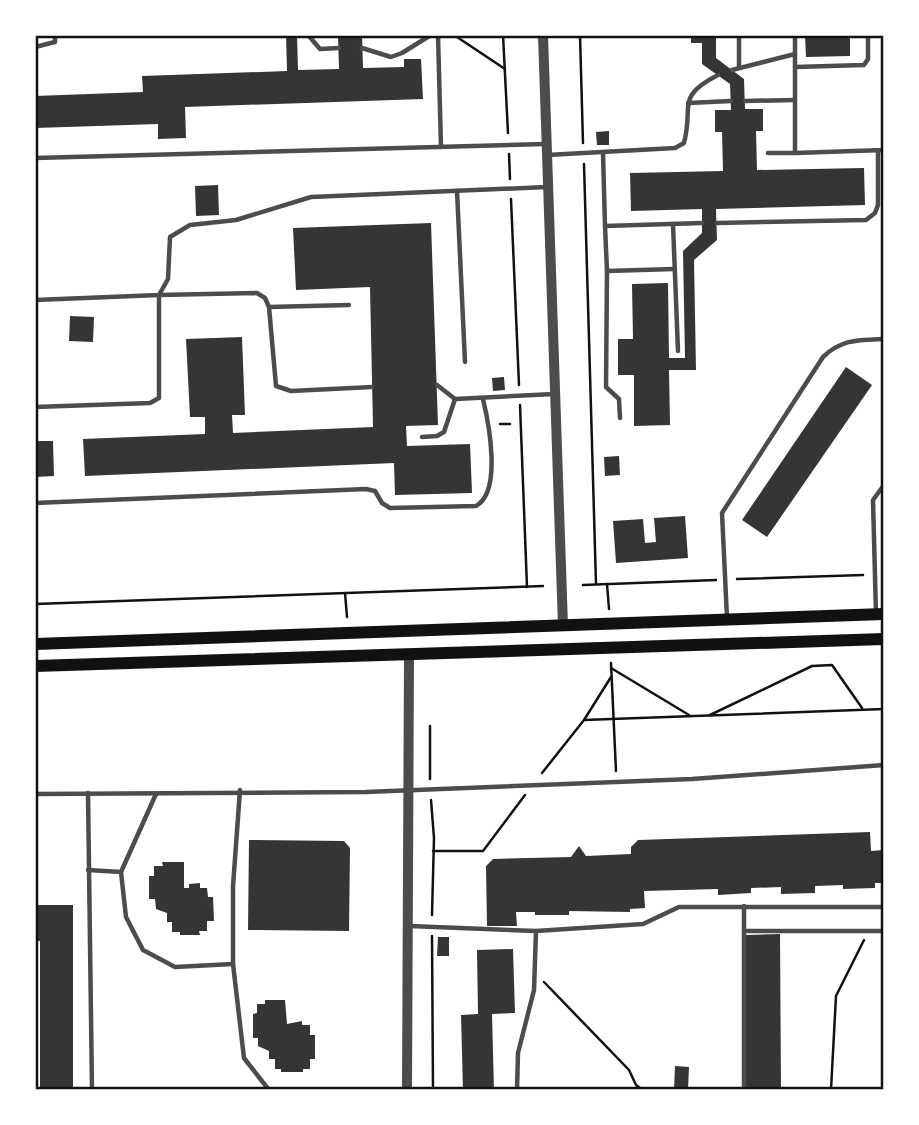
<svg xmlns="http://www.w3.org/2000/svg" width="919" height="1125" font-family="'IBM Plex Sans',sans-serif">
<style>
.building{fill:#353535}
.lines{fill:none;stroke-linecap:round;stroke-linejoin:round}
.path{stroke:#111;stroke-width:2.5}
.service{stroke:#4c4c4c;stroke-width:4.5}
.tertiary{stroke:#4c4c4c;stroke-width:10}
.secondary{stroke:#111;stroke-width:12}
.neatline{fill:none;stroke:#111;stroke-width:2.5}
</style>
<rect width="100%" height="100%" fill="#fff"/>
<g class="building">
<polygon points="286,35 297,35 298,70 339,69 338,35 362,35 363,68 404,67 404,59 421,59 423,99 185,107 186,138 158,139 158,124 35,128 35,96 143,92 142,76 287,71"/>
<polygon points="691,35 716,35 716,58 744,79 745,109 763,109 763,131 756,131 757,170 864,168 865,205 716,209 717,240 694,260 696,370 669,370 670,425 634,426 634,375 618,375 618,339 633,339 632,284 668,283 669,358 685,358 683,251 702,233 702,209 631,211 630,173 723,171 722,132 715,132 715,110 731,110 730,84 702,64 702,43 691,43"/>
<polygon points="805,35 850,35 850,56 806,57"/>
<polygon points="609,131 609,145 597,145 596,132"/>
<polygon points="218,185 219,215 196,216 195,186"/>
<polygon points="431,223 438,425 406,426 407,446 470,444 472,493 395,495 394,463 85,476 83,439 205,434 205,417 190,417 186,339 242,337 245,415 232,415 233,433 373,427 370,287 296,290 293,228"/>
<polygon points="70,316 94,317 93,342 69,341"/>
<polygon points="846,367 872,385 767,537 742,520"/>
<polygon points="504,377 505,390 493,391 492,378"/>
<polygon points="35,441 53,441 54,476 35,477"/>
<polygon points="619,456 620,475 605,476 604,457"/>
<polygon points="685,516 688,558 616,563 613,521 643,519 645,543 656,542 654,518"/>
<polygon points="870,832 871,851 884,850 884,883 875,883 875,888 843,889 843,885 815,886 815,893 781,894 781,887 751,888 751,893 718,895 718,889 644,891 645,908 630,909 630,912 569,911 569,915 535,915 535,912 516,912 517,926 487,926 486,866 493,859 571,857 579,846 586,856 631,854 631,847 638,840"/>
<polygon points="249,840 344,841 350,848 349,931 248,930"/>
<polygon points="162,862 184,862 184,888 189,888 189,884 200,883 200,888 207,888 208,897 213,897 214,921 207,921 207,931 199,931 200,935 180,935 180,932 172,932 172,922 167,922 167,913 156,909 155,899 149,899 149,876 154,876 154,866 163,866"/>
<polygon points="35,905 73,905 73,1090 40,1090 40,941 35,941"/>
<polygon points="780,934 781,1090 746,1090 746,935"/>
<polygon points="438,937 449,937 449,956 437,956"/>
<polygon points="513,949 515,1013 492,1014 494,1090 463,1090 461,1015 478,1014 477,950"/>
<polygon points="265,1000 285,1000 287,1024 302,1021 302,1025 310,1025 310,1035 315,1035 315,1059 310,1059 310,1069 303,1069 303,1072 281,1072 281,1069 275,1069 275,1059 269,1059 269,1051 258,1046 258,1038 253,1038 253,1014 257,1013 257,1004 265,1004"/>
<polygon points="675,1066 689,1067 688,1090 674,1090"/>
</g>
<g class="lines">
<g class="path">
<polyline points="454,35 505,69"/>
<polyline points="503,35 508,133"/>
<polyline points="580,35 583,143"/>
<polyline points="509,154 510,179"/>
<polyline points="584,164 596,584"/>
<polyline points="511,199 519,385"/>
<polyline points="520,405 527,587"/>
<polyline points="500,424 510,424"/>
<polyline points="737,579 863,575"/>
<polyline points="607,584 609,609"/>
<polyline points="583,585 716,580"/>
<polyline points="345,593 347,617"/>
<polyline points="35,604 543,586"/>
<polyline points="611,663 616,771"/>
<polyline points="611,668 689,715"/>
<polyline points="710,715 812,666 832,665 862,708"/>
<polyline points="584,720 884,709"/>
<polyline points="430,726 430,779"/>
<polyline points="542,773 584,720 611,677"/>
<polyline points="431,800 434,838 432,915"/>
<polyline points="433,851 483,851 525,795"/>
<polyline points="432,936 433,1090"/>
<polyline points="544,982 629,1070 636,1085 643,1090"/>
<polyline points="831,1090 836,996 864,940"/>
</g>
<g class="service">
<polyline points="308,35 320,49 339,48"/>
<polyline points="438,35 441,147"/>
<polyline points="795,35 795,55"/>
<polyline points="35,47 55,42 55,35"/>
<polyline points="362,48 391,57 402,53 431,35"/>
<polyline points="795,67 864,65 868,59 868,35"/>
<polyline points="739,68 739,35"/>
<polyline points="732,70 795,54 795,153 884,150"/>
<polyline points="745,101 795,100"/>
<polyline points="688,103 731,101"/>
<polyline points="603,153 605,226 702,223"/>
<polyline points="768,153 795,153"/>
<path d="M547 155 675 148 684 143C694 105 675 97 718 75"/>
<polyline points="35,158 545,144"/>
<polyline points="457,191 465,362"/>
<polyline points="717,223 866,220 875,213 878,205 878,151"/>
<polyline points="673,224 678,351"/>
<polyline points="605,226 607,271 674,269"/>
<polyline points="607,271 606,387 619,399 620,418"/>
<polyline points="35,300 159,295 168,279 170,237 190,225 236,220 311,197 547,187"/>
<polyline points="269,307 276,386 291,391 372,387"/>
<polyline points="437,385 455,399 554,394"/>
<polyline points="35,407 150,403 159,398 159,295 257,293 265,298 269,307 349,305"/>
<polyline points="422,437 437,436 444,432 455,399"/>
<path d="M35 503 366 489 375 491 382 503 390 508 476 506C502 492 489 424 483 399"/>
<polyline points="876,614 873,500 884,485"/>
<path d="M727 618 722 513 823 357C842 339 858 340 884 339"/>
<polyline points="88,793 92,1090"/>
<polyline points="35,794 366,792 692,779 884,765"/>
<polyline points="156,794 121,872 126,917 143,950 175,967 233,964 233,886 240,790"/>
<polyline points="88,870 121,872"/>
<polyline points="410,926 536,931 643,924 679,907 884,907"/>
<polyline points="744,931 744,906"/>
<polyline points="233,964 244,1058 269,1090"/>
<polyline points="517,1090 518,1053 534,990 536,931"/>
<polyline points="744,1090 744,931 884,931"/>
</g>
<g class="tertiary">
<polyline points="543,35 563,626"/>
<polyline points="407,1090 409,655"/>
</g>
<g class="secondary">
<polyline points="35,644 884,614"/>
<polyline points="35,666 884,639"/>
</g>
</g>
<rect width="919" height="1125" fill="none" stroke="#ffffff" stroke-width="74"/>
<rect x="37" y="37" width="845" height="1051" class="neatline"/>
</svg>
